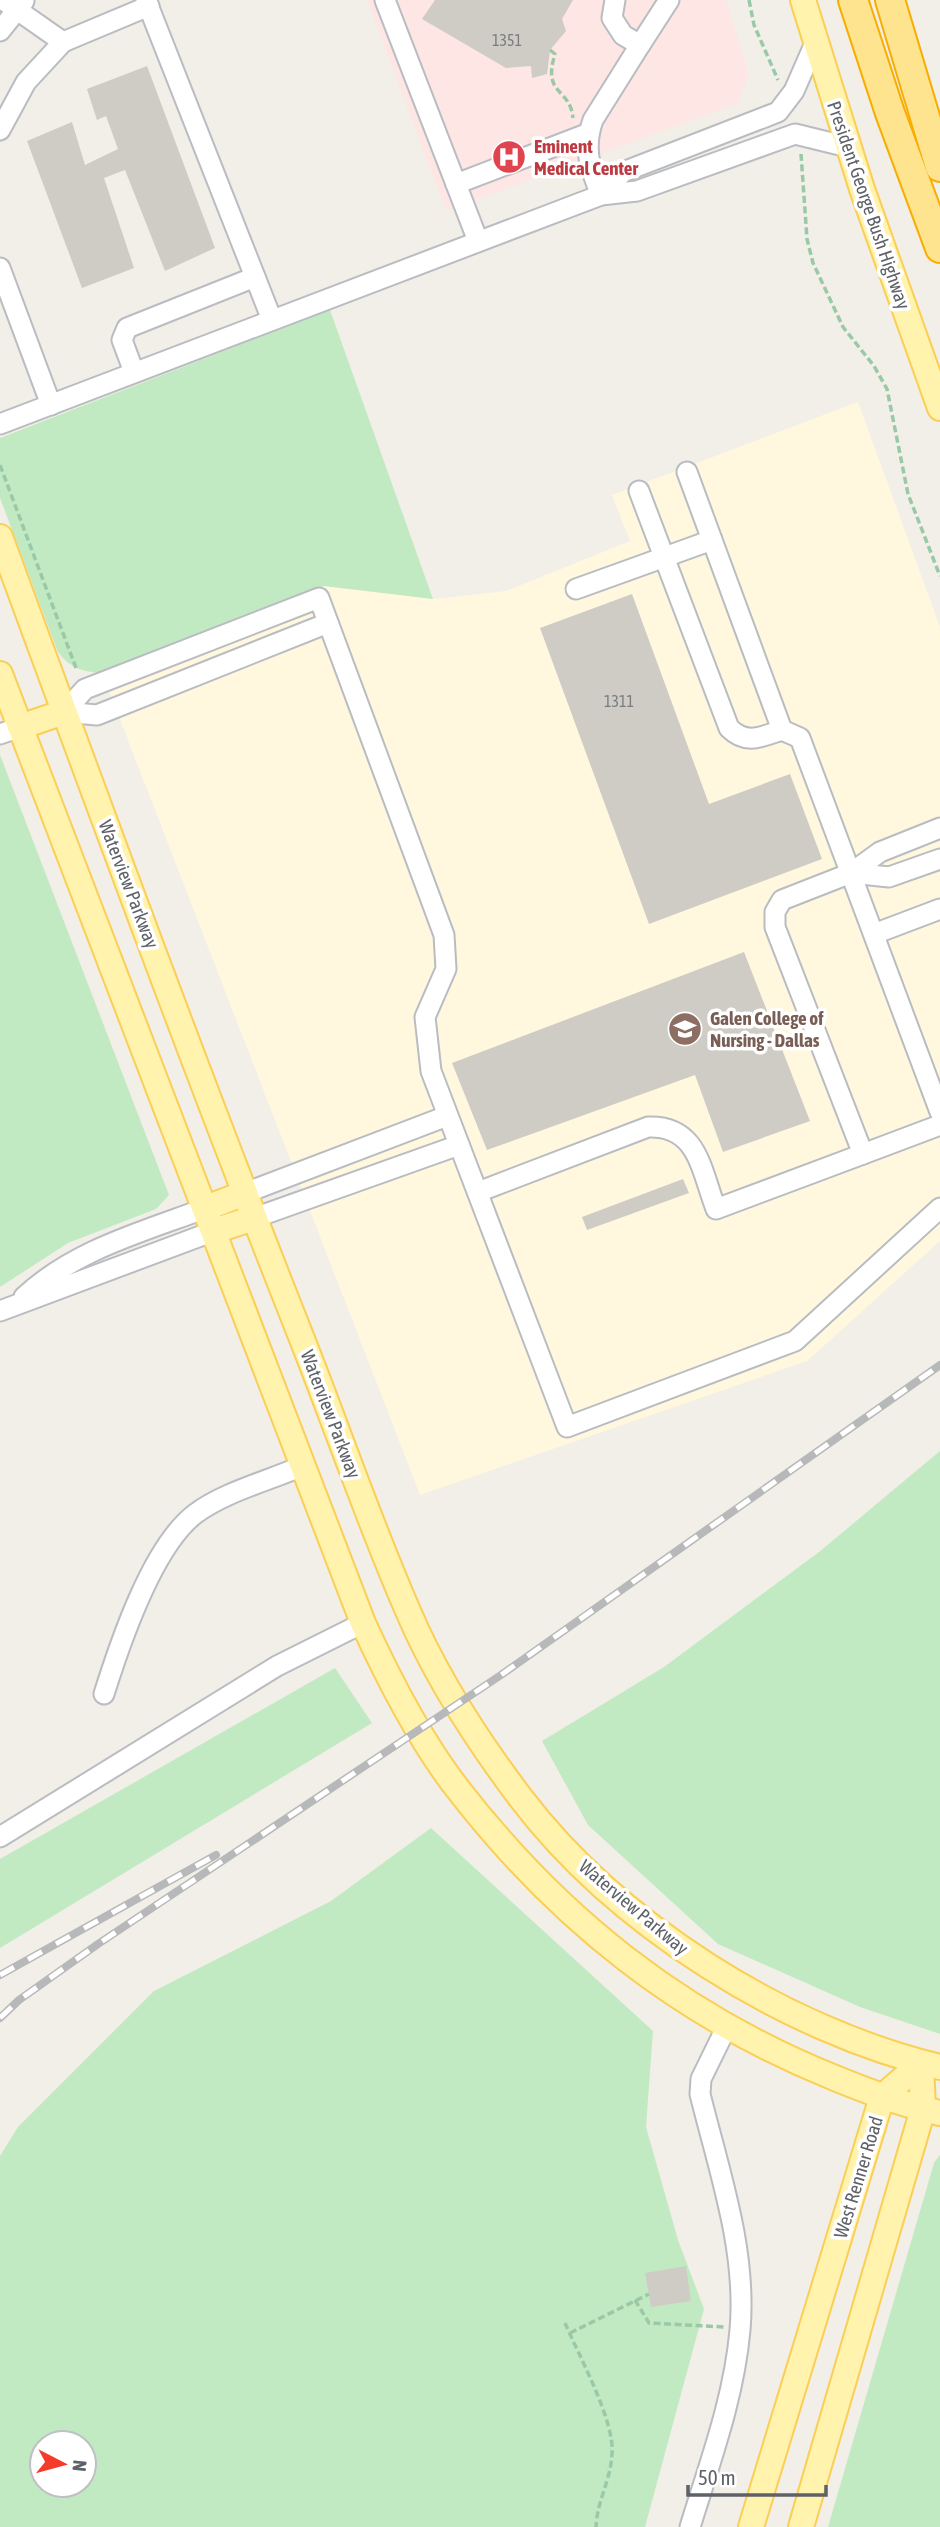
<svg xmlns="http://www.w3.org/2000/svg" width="940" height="2527" font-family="'Asap Condensed',sans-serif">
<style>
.commercial{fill:#fff8de}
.medical{fill:#fde6e3}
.green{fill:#c2eac2;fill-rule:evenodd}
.building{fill:#ceccc5}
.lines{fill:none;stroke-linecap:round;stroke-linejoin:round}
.minor-casing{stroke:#b9bcc1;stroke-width:23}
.major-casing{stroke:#fbce56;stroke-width:28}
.highway-casing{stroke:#f8ad00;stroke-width:32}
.path{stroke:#99c9a7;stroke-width:3.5;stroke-dasharray:7 3.5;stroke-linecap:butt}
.minor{stroke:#fff;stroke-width:19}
.major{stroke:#fff3ae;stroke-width:24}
.highway{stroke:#ffe490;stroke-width:28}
.rail-casing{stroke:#b7b8b9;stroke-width:8}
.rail{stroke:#fff;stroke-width:5;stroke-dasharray:16;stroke-linecap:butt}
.labels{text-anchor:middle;stroke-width:7;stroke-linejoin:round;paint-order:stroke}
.number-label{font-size:16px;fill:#7a7c7f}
.health-label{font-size:19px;font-weight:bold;fill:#be3a42;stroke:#fff;text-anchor:start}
.street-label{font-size:19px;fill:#5e6268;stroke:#fff}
.education-label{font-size:19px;font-weight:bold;fill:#785e54;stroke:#fff;text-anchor:start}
</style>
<rect width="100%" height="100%" fill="#f1efe7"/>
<polygon class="commercial" points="858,402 940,627 940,1241 807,1361 420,1495 102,673 324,586 433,599 506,591 630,541 612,495"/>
<polygon class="medical" points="367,0 726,0 749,75 738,103 446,211"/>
<g class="green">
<path d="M330 310 433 599 324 586 102 673C83 672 70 668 58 652L0 498V438Z"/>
<polygon points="0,755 169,1195 156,1209 68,1243 0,1287"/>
<polygon points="940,1451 940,2034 860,2007 718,1944 588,1825 542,1741 664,1667 819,1552"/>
<polygon points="335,1668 372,1723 0,1948 0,1859"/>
<path d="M431 1828 653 2031 646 2127 678 2240 704 2309 645 2527H0V2156L18 2127 154 1991 331 1901ZM42 2443H84V2485H42Z"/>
<polygon points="940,2155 940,2527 828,2527 934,2163"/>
</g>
<g class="building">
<polygon points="435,0 573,0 562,19 566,31 550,50 547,74 532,78 531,66 506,68 422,19"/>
<polygon points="147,66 215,248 165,271 125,170 104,178 134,268 82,288 27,141 72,122 85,165 118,149 106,116 97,120 87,89"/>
<polygon points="632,594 709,804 790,774 822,859 649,924 540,628"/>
<polygon points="744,952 810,1121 723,1152 695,1075 487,1150 452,1063"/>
<polygon points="683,1179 689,1193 587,1230 582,1217"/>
<polygon points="686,2266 691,2301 651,2307 645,2273"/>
</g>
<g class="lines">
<g class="minor-casing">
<g id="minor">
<polyline points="3,0 63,42 149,6"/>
<polyline points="146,0 272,320"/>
<polyline points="385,0 478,241"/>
<polyline points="0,31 24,1"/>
<polyline points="640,45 669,0"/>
<polyline points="0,130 26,82 63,42"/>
<polyline points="456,184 589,133"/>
<polyline points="601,195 623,172 778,112 794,91 815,43"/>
<path d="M601 195C590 169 583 148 593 120L640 45 623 35 612 18 615 0"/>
<polyline points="0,268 51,405"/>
<polyline points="134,372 122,340 127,328 255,277"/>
<polyline points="0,424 601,195 637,191 795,134 848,147"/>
<polyline points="687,472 782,730 800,738 940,1112"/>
<path d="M639 491 729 728C746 745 761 737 782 730"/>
<polyline points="576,589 712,540"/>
<polyline points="64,712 85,689 319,598 444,935 446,969 425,1017 431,1071 567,1427 795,1341 940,1208"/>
<polyline points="64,712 97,715 328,623"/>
<polyline points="0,734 20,727"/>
<polyline points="851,873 889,877 940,859"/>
<polyline points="874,934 940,909"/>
<polyline points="863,1154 940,1125"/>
<path d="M478 1192 648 1127C698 1125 701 1170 716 1209L863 1154 775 927V912L782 900 851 873 880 852 940 828"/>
<polyline points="245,1193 447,1116"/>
<polyline points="254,1218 459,1145"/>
<path d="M24 1297C74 1250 142 1232 206 1208"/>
<polyline points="0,1311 214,1231"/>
<path d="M104 1694C120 1643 152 1547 195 1514 224 1492 268 1481 302 1466"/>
<polyline points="0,1837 277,1666 363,1623"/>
<path d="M690 2527C710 2462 734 2398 740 2330 747 2250 719 2171 700 2094L701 2079 726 2028"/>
</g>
</g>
<g class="major-casing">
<g id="major">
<polyline points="803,0 862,189 940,408"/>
<path d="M0 537C99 806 197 1074 302 1339 338 1430 369 1522 408 1611 436 1677 477 1740 520 1797 616 1924 785 2030 940 2067"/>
<path d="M0 674 363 1623C389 1680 419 1739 457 1788 559 1920 681 2016 835 2078 869 2092 904 2105 940 2113"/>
<polyline points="20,727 64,712"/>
<polyline points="206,1208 245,1193"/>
<polyline points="214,1231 254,1218"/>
<polyline points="751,2527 882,2097 921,2063"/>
<polyline points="801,2527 923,2109 921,2063"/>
</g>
</g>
<g class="highway-casing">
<g id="highway">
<polyline points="853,0 890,113 940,248"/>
<polyline points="890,0 940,167"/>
</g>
</g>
<g class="path">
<polyline points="749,0 754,25 778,80"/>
<path d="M550 50 555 54C542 96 570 87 573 118"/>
<polyline points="801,154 807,239 813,263 843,327 874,366 887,389 908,494 940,576"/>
<polyline points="0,465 76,668"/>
<polyline points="635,2300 649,2323 724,2327"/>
<path d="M565 2323C579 2356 615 2421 612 2454 611 2479 597 2501 596 2527"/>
<polyline points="570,2333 649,2294"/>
</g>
<use href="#minor" class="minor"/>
<use href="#major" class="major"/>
<use href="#highway" class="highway"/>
<g class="rail-casing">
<g id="rail">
<polyline points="0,1975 216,1855"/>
<polyline points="0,2018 19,2000 98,1944 501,1675 940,1365"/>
</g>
</g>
<use href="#rail" class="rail"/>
</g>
<defs>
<g id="hospital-disc" transform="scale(1.75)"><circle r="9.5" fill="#e0444e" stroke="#fff"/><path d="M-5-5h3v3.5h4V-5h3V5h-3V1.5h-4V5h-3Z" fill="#fff"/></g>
<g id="university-disc" transform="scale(1.75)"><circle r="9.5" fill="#8d6e63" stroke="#fff"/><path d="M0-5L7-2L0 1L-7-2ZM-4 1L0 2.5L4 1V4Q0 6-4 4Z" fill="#fff"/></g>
</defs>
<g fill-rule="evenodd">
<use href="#hospital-disc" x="509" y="157"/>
<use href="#university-disc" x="685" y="1029"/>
</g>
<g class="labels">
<g class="number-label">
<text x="507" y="46">1351</text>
<text x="619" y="707">1311</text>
</g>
<g class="health-label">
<text x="534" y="153">Eminent<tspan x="534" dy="22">Medical Center</tspan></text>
</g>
<g class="street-label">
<text transform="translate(869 205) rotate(71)" y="7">President George Bush Highway</text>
<text transform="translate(129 884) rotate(69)" y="7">Waterview Parkway</text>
<text transform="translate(331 1414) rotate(69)" y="7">Waterview Parkway</text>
<text transform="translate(634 1907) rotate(40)" y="7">Waterview Parkway</text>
<text transform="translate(858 2177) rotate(-73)" y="7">West Renner Road</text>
</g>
<g class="education-label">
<text x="710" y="1025">Galen College of<tspan x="710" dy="22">Nursing - Dallas</tspan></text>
</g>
</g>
<g transform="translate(63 2464) rotate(96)"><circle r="33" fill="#ffffff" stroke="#bfc0c3" stroke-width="2"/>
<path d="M0-5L12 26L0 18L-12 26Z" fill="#f53b29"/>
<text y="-10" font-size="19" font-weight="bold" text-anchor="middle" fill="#5e6268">N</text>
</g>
<path d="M688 2485v10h138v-10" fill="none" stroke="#5e6268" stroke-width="3.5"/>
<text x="698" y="2485" font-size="21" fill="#5e6268" stroke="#ffffff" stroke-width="5" paint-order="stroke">50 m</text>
</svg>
